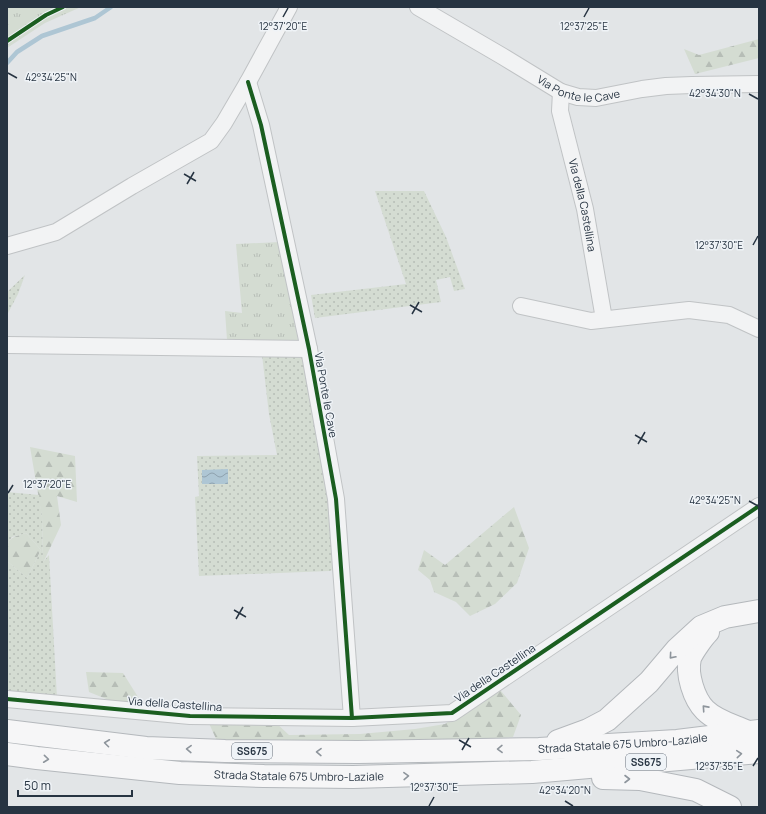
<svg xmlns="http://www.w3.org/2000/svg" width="766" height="814" font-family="Manrope,sans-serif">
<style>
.grass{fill:url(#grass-tufts)}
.forest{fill:url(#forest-firs)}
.garden{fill:url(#garden-dots)}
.water{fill:url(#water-waves)}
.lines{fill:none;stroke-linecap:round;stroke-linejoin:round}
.stream{stroke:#aec6d4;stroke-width:4.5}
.minor-casing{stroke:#c0c3c5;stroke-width:18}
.highway-casing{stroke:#b4b8bc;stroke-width:24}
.minor{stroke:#f2f3f4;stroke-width:16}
.highway{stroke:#f6f6f7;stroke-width:22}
.cycleway-casing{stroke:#eff3f7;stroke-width:6}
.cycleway{stroke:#1b5e20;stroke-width:4}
.oneway{stroke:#8e959c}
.ticks{fill:none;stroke:#273442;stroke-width:1.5}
.labels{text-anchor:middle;stroke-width:3;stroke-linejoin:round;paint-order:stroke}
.shield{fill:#eff3f7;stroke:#636d78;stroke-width:1}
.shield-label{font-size:10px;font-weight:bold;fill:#273442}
.street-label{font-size:11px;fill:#273442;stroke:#eff3f7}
.ticks-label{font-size:10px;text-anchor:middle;fill:#273442;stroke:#eff3f7;stroke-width:3;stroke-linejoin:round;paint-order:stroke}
</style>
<defs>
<pattern id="grass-tufts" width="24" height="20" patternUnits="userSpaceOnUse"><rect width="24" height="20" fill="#d4dcd2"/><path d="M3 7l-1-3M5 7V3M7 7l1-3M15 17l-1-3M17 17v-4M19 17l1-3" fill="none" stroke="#b6bdb6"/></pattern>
<pattern id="forest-firs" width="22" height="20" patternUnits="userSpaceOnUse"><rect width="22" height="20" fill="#d4dcd2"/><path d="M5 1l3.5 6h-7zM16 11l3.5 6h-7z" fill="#b6bdb6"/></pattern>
<pattern id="garden-dots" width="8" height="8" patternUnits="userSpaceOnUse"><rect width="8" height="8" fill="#d4dcd2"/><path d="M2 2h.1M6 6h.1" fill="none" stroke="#b6bdb6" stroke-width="1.8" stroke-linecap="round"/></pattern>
<pattern id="water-waves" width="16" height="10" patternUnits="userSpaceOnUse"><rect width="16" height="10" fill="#aec6d4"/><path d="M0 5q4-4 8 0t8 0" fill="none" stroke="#8ea2ae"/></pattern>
</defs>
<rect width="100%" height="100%" fill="#e2e5e7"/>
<g class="grass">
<polygon points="7,7 81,7 45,23 7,48"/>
<polygon points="280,242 298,340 227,340 225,311 242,313 236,244"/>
</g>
<g class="forest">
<polygon points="759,39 759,58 695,74 684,49 699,55"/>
<polygon points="30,447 75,456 77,502 57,496 61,525 43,563 42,517"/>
<polygon points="514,507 529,548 517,583 495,604 470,616 456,602 434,592 430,580 418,570 424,550 445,565"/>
<path d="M26 533 41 550 27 578 7 561C7 541 5 539 26 533Z"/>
<polygon points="86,672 123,673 143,705 126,707 89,692"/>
<polygon points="496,685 521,715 513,737 445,742 217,741 207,719 273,720 289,735 360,734 415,729 445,724"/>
</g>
<g class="garden">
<polygon points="375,191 424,191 446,237 465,289 454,291 450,277 436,280 441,302 315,318 311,295 406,284"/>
<polygon points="25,275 18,294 7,315 7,292"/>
<polygon points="262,355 306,355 330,497 337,569 329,571 199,576 195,497 199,496 197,456 277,455 269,414"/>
<polygon points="7,492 39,495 42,517 43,562 49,555 57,698 7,691 7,561 27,578 41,550 26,533 12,537 7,544"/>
</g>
<polygon class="water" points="228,469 228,484 202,484 202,470"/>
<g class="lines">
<polyline class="stream" points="7,63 17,52 42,36 95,18 111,7"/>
<g class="minor-casing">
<g id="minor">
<path id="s1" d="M418 7 502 56 561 92 578 97 596 98 642 89 666 86 692 85 759 84"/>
<polyline points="248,82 261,125 309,349 336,499 352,718"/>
<path id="s2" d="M561 92 560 111 585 209 604 319"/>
<polyline points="7,246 56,232 132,186 211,141 224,123 248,82 289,7"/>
<polyline points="521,306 591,321 689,310 729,315 759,329"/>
<polyline points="7,345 309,349"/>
<polyline points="7,699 190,716 352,718 452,713 759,506"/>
</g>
</g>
<g class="highway-casing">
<g id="highway">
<path d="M708 632C703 637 693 651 690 658 686 674 694 699 705 710 716 721 732 725 746 731"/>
<path id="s3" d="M7 731 146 748 225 751 358 752 539 749 677 741 759 731"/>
<polyline points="558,741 588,730 607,720 649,682 677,649 701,627 725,617 759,611"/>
<path id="s4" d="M7 754 37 758 180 773 264 776 353 777 532 772 759 752"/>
<polyline points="603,778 640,779 696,790 730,807"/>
</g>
</g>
<use href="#minor" class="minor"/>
<use href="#highway" class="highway"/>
<g class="cycleway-casing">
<g id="cycleway">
<polyline points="7,41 46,15 63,7"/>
<polyline points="248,82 261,125 309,349 336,499 352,718"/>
<polyline points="7,699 190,716 352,718 452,713 759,506"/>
</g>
</g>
<use href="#cycleway" class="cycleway"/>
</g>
<defs><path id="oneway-chevron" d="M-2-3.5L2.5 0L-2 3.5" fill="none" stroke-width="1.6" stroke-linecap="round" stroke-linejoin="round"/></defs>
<g class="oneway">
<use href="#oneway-chevron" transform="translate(672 656) rotate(131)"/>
<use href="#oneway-chevron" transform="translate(705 708) rotate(-132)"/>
<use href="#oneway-chevron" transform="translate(107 743) rotate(-173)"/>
<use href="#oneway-chevron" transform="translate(189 749) rotate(-178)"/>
<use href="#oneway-chevron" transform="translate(500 749) rotate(179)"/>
<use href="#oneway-chevron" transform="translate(319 752) rotate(-179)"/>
<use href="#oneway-chevron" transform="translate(739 754) rotate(-5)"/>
<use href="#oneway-chevron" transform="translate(46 759) rotate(6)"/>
<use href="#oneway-chevron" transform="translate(406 776) rotate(-2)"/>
<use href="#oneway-chevron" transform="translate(627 779)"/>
</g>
<path class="ticks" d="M283 17 288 8M584 17 589 8M8 73 17 78M749 94 758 99M184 174 196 181M187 184 194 172M753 245 758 236M410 305 422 312M412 314 419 302M635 435 647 442M638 444 645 432M8 493 13 485M749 501 758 506M234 610 246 617M236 619 243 607M459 740 471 747M462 750 469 738M753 766 758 758M565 801 573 806M429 806 434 797"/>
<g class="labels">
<g class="shield">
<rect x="232" y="743" width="40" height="16" rx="3"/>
<rect x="626" y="754" width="40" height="16" rx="3"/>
</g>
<g class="shield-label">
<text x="252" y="755">SS675</text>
<text x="646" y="766">SS675</text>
</g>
<g class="street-label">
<text dy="4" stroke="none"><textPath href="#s1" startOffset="183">Via Ponte le Cave</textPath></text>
<text dy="4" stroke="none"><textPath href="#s2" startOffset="116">Via della Castellina</textPath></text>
<text transform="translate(326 395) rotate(80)" y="4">Via Ponte le Cave</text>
<text transform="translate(495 673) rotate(-34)" y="4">Via della Castellina</text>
<text transform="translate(175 704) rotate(4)" y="4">Via della Castellina</text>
<text dy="4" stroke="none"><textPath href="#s3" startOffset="617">Strada Statale 675 Umbro-Laziale</textPath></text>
<text dy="4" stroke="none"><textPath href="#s4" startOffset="293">Strada Statale 675 Umbro-Laziale</textPath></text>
</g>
</g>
<g class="ticks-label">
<text x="283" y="30">12°37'20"E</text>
<text x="584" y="30">12°37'25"E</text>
<text x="51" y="81">42°34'25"N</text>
<text x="715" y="97">42°34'30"N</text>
<text x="719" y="249">12°37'30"E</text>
<text x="47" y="488">12°37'20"E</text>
<text x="715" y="504">42°34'25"N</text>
<text x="719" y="770">12°37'35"E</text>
<text x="434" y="791">12°37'30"E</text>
<text x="565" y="794">42°34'20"N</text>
</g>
<rect width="766" height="814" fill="none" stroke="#273442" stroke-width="16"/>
<path d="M18 790v6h114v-6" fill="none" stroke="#273442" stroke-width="2"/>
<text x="24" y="790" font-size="12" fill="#273442" stroke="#eff3f7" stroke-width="3" paint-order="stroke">50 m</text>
</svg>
